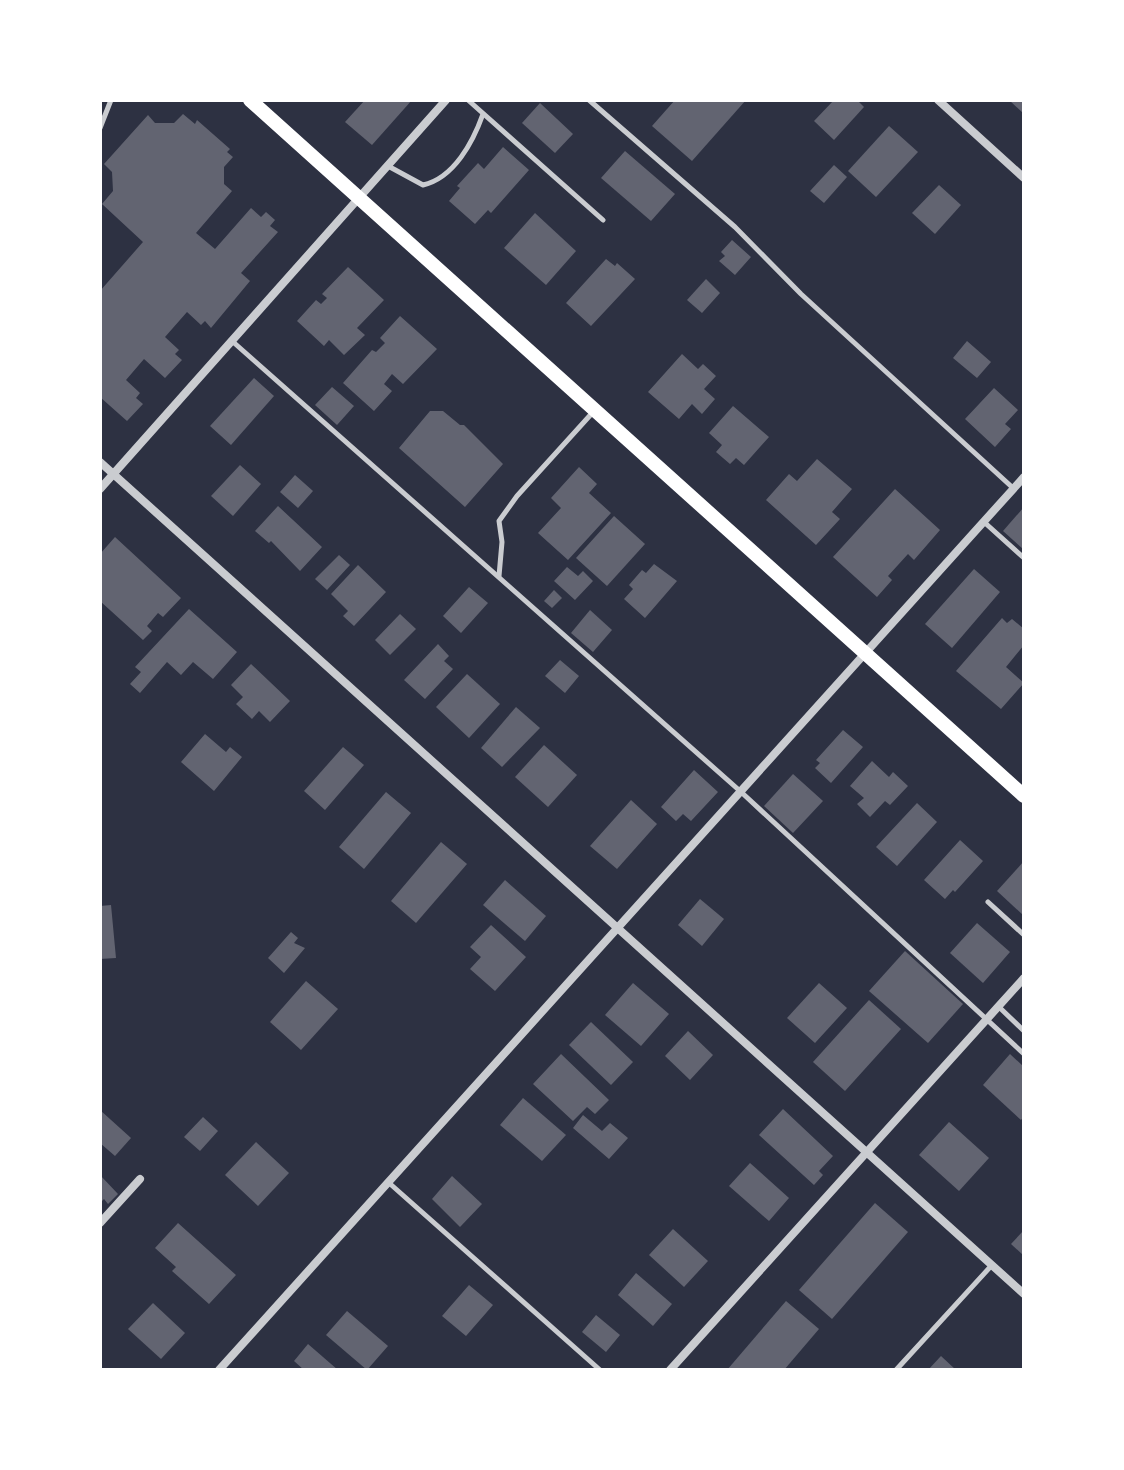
<svg xmlns="http://www.w3.org/2000/svg" width="1124" height="1470" font-family="Cabin,sans-serif">
<style>
.building{fill:#626471}
.lines{fill:none;stroke-linecap:round;stroke-linejoin:round}
.service{stroke:#caccd0;stroke-width:5}
.minor{stroke:#caccd0;stroke-width:8}
.secondary{stroke:#fff;stroke-width:14}
</style>
<rect width="100%" height="100%" fill="#2d3142"/>
<g class="building">
<polygon points="365,100 412,100 372,145 345,122"/>
<polygon points="675,100 746,100 692,161 652,126"/>
<polygon points="834,100 857,100 864,107 834,140 814,121"/>
<polygon points="1009,100 1024,100 1024,114"/>
<polygon points="540,103 573,134 555,153 522,123"/>
<polygon points="183,114 195,124 197,120 230,149 227,152 233,157 224,167 224,184 232,191 196,233 215,249 251,208 261,217 266,212 275,220 270,226 278,232 241,273 250,281 211,328 205,321 201,325 187,312 165,337 179,350 175,354 182,360 165,378 144,359 126,380 140,393 136,398 143,404 127,421 100,397 100,291 143,242 102,204 113,191 112,172 104,164 148,115 155,123 174,123"/>
<polygon points="889,126 918,152 876,197 848,171"/>
<polygon points="503,147 529,170 491,213 488,210 475,224 449,201 460,188 457,186 478,163 484,169"/>
<polygon points="625,151 675,194 651,221 601,178"/>
<polygon points="834,165 847,177 824,203 810,191"/>
<polygon points="939,185 961,205 935,234 912,213"/>
<polygon points="535,213 576,251 546,285 504,248"/>
<polygon points="732,240 751,257 735,275 719,261 725,256 721,252"/>
<polygon points="606,259 615,266 617,263 635,279 591,326 566,303"/>
<polygon points="348,267 384,300 357,328 365,335 344,355 329,340 324,346 297,321 316,300 321,304 327,298 322,294"/>
<polygon points="706,279 720,293 702,313 687,300"/>
<polygon points="400,316 437,349 403,384 392,374 384,384 392,391 374,411 343,383 372,350 376,352 385,343 380,338"/>
<polygon points="967,341 991,362 977,378 953,358"/>
<polygon points="682,354 698,369 703,364 716,376 704,389 715,399 702,414 692,404 679,419 648,392"/>
<polygon points="254,378 274,396 231,445 210,426"/>
<polygon points="332,387 354,406 337,425 315,405"/>
<polygon points="994,388 1018,410 1005,424 1011,429 995,447 965,419"/>
<polygon points="733,406 769,437 744,465 736,458 730,464 716,452 722,445 709,433"/>
<polygon points="430,411 443,411 460,425 464,425 503,464 465,507 399,448"/>
<polygon points="817,459 852,489 832,512 840,519 816,545 766,500 789,474 797,481"/>
<polygon points="240,465 261,484 233,516 211,496"/>
<polygon points="579,467 597,484 589,493 611,513 568,560 538,533 561,508 551,498"/>
<polygon points="295,475 313,491 298,508 280,492"/>
<polygon points="895,489 940,530 914,560 908,554 888,576 892,580 877,597 833,557"/>
<polygon points="278,506 322,547 300,571 271,541 269,543 255,531"/>
<polygon points="1024,507 1024,550 1003,531"/>
<polygon points="614,516 645,544 607,586 576,558"/>
<polygon points="115,537 181,598 163,617 158,613 147,626 152,631 143,640 100,601 100,554"/>
<polygon points="339,555 350,565 327,590 315,579"/>
<polygon points="654,564 677,581 645,618 624,599 633,589 629,585 642,570 646,573"/>
<polygon points="358,565 386,592 354,626 343,616 348,611 331,594"/>
<polygon points="567,567 578,576 583,571 593,581 575,600 554,581"/>
<polygon points="974,569 1000,592 952,648 925,624"/>
<polygon points="469,587 488,603 461,633 443,616"/>
<polygon points="554,590 562,598 552,608 544,601"/>
<polygon points="189,609 237,652 213,679 193,662 181,675 167,662 140,693 130,684 141,672 135,667"/>
<polygon points="590,610 612,630 593,652 571,633"/>
<polygon points="400,614 416,629 390,655 375,640"/>
<polygon points="1002,618 1007,623 1012,619 1024,629 1024,645 1006,667 1024,683 1001,709 956,671"/>
<polygon points="438,644 449,656 444,661 453,669 425,699 404,680"/>
<polygon points="560,660 579,676 565,693 545,676"/>
<polygon points="251,664 290,701 270,722 259,711 252,719 236,704 243,697 231,685"/>
<polygon points="467,674 500,704 469,738 436,707"/>
<polygon points="516,707 540,728 502,767 481,748"/>
<polygon points="843,730 863,747 831,783 815,768 820,763 816,760"/>
<polygon points="205,734 226,752 230,747 242,757 214,791 181,762"/>
<polygon points="544,745 577,775 548,807 515,777"/>
<polygon points="343,747 364,765 325,810 304,791"/>
<polygon points="872,761 889,777 893,772 908,786 890,805 885,801 870,817 857,804 864,798 850,786"/>
<polygon points="694,770 718,792 691,821 683,814 676,821 661,807"/>
<polygon points="793,774 823,801 793,833 764,806"/>
<polygon points="386,792 411,813 364,869 339,847"/>
<polygon points="631,800 657,824 617,869 590,846"/>
<polygon points="917,803 937,822 897,866 876,847"/>
<polygon points="960,840 983,861 955,892 953,890 945,899 924,880"/>
<polygon points="441,842 467,864 416,923 391,901"/>
<polygon points="1024,861 1024,916 997,891"/>
<polygon points="505,880 546,916 525,941 483,905"/>
<polygon points="700,899 724,919 702,946 678,925"/>
<polygon points="111,905 116,958 100,959 100,906"/>
<polygon points="977,923 1010,952 983,983 950,953"/>
<polygon points="491,925 526,957 495,991 470,969 481,957 470,947"/>
<polygon points="291,932 298,938 294,943 305,948 284,973 268,958"/>
<polygon points="905,951 963,1004 928,1043 869,991"/>
<polygon points="306,981 338,1009 301,1050 270,1022"/>
<polygon points="633,983 669,1014 641,1046 605,1015"/>
<polygon points="819,983 847,1008 815,1043 787,1018"/>
<polygon points="869,1000 901,1029 845,1091 813,1062"/>
<polygon points="591,1022 633,1062 611,1085 569,1045"/>
<polygon points="688,1031 713,1055 690,1080 665,1056"/>
<polygon points="561,1054 609,1100 595,1114 587,1107 573,1121 533,1084"/>
<polygon points="1010,1054 1024,1067 1024,1116 1021,1120 983,1085"/>
<polygon points="523,1098 566,1135 542,1161 500,1125"/>
<polygon points="783,1109 833,1156 819,1171 823,1175 814,1185 759,1135"/>
<polygon points="100,1110 131,1138 115,1156 100,1143"/>
<polygon points="583,1115 602,1131 610,1123 628,1138 609,1159 573,1128"/>
<polygon points="203,1117 218,1131 200,1151 184,1137"/>
<polygon points="949,1122 989,1158 959,1191 919,1155"/>
<polygon points="256,1142 289,1173 258,1206 225,1175"/>
<polygon points="750,1163 789,1198 769,1221 729,1186"/>
<polygon points="100,1175 118,1194 108,1204 104,1199 100,1203"/>
<polygon points="452,1176 482,1204 460,1227 432,1199"/>
<polygon points="875,1203 908,1232 832,1319 799,1290"/>
<polygon points="178,1223 236,1275 209,1304 172,1271 176,1267 155,1248"/>
<polygon points="673,1229 708,1261 684,1287 649,1255"/>
<polygon points="1024,1230 1024,1256 1011,1244"/>
<polygon points="636,1273 672,1304 653,1326 618,1295"/>
<polygon points="469,1285 493,1305 466,1336 442,1316"/>
<polygon points="786,1301 819,1329 784,1370 727,1370"/>
<polygon points="153,1303 185,1333 161,1359 128,1329"/>
<polygon points="347,1311 388,1346 367,1370 326,1335"/>
<polygon points="596,1315 620,1335 606,1352 582,1332"/>
<polygon points="308,1344 338,1370 304,1370 294,1361"/>
<polygon points="941,1356 956,1370 928,1370"/>
</g>
<g class="lines">
<g class="service">
<polyline points="468,100 603,220"/>
<polyline points="589,100 735,227 801,294 1013,488"/>
<polyline points="100,128 111,100"/>
<path d="M388 166 423 185C454 178 473 142 483 114"/>
<polyline points="232,341 740,791 1024,1054"/>
<polyline points="984,522 1024,558"/>
<polyline points="499,576 502,542 499,521 517,496 594,411"/>
<polyline points="988,902 1024,935"/>
<polyline points="999,1007 1024,1031"/>
<polyline points="388,1182 600,1370"/>
<polyline points="896,1370 992,1265"/>
</g>
<g class="minor">
<polyline points="938,100 1024,178"/>
<polyline points="100,462 1024,1294"/>
<polyline points="100,489 446,100"/>
<polyline points="100,1223 140,1179"/>
<polyline points="219,1370 1024,477"/>
<polyline points="670,1370 1024,978"/>
</g>
<polyline class="secondary" points="250,100 1024,796"/>
</g>
<rect width="1124" height="1470" fill="none" stroke="#ffffff" stroke-width="204"/>
</svg>
